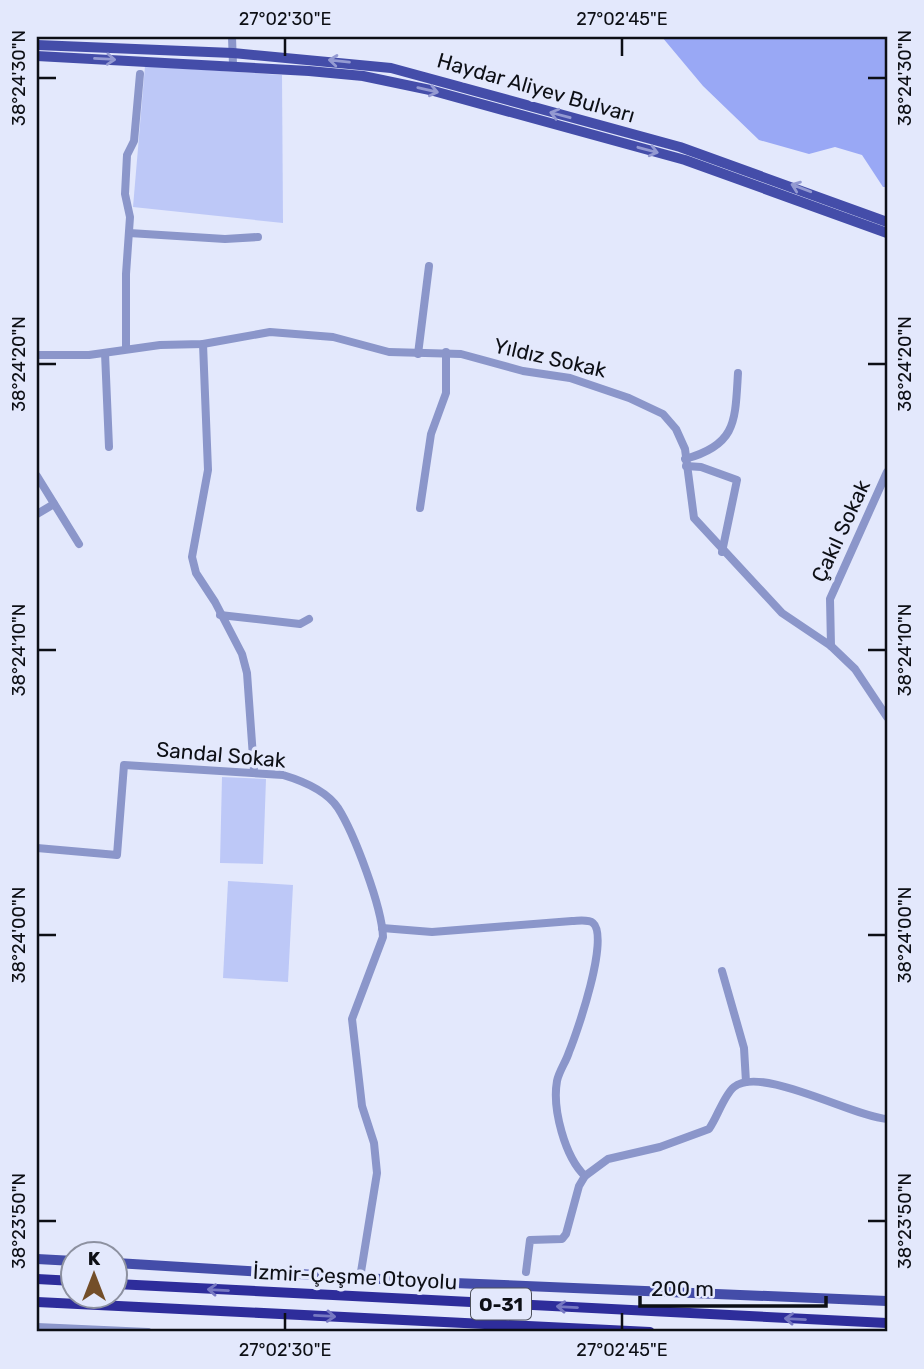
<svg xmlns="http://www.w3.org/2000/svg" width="924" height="1369" font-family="Rubik,sans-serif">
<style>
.green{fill:#bdc8f7}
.water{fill:#99a8f5}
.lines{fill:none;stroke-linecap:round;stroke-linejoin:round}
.minor{stroke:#8b96ca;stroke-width:8}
.major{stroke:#444da9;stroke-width:10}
.highway{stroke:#2e2d9b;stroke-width:10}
.oneway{stroke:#949ad2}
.oneway2{stroke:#7678c2}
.ticks{fill:none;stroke:#0d0f15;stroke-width:2.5}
.labels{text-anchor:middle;stroke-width:7;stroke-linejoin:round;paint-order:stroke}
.shield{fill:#e3e8fc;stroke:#4d505a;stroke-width:2}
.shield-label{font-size:19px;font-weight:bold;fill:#0d0f15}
.street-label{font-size:21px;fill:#0d0f15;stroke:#e3e8fc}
.neatline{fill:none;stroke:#0d0f15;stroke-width:2.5}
.ticks-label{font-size:18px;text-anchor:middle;fill:#0d0f15}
</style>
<rect width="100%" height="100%" fill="#e3e8fc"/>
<g class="green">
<polygon points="145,66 282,75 283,223 133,207"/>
<polygon points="222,777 266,779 263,864 220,863"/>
<polygon points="228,881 293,885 288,982 223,978"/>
</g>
<polygon class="water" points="662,37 887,37 887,187 883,187 862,155 835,147 809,154 759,140 703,86"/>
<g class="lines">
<g class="minor">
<polyline points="232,37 233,65"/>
<polyline points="129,233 225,239 258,237"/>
<polyline points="203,344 208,470 192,557 196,573 215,602 242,654 247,673 254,771"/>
<polyline points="126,349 126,274 130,217 125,194 127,155 134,141 140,74"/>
<polyline points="105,353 109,447"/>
<polyline points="418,354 429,266"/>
<polyline points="37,355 89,355 160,345 203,344 270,332 333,337 389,352 461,354 523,371 570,378 629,398 663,414 676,429 685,449 694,518 782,613 831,646 855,669 887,717"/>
<path d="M685 459C737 445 735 421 738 373"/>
<polyline points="686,466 701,467 737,480 722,552"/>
<polyline points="37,476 79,544"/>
<polyline points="420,508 431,434 446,393 446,352"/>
<polyline points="37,514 54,504"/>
<polyline points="220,615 300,624 309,619"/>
<polyline points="831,646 830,599 887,472"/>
<path d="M37 848 117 855 124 765 283 775C303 781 326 790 338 808 354 833 382 907 383 937L352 1019 362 1106 374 1143 377 1173 360 1278"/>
<path d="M382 928 432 932 572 921C578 921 588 919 593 923 610 937 577 1033 569 1052 566 1062 559 1071 557 1081 552 1109 565 1157 585 1176"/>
<polyline points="722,971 744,1048 746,1082"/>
<path d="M526 1272 530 1240 562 1239 566 1234 579 1186 585 1176 608 1159 660 1147 709 1129C717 1118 724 1095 734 1087 761 1065 854 1117 887 1119"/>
<polyline points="37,1327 148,1332"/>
</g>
<g class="major">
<polyline points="37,45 233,53 391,68 680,147 887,222"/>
<polyline points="37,56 309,71 363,76 430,90 685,160 887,233"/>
<polyline points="37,1259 74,1261"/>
<polyline points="116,1263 430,1282 887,1301"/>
</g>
<g class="highway">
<polyline points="37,1279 74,1281"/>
<polyline points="116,1284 887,1323"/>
<polyline points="37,1302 650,1332"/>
</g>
</g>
<defs><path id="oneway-shaft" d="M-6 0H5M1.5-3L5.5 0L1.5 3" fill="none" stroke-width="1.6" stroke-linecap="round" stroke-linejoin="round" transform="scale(1.75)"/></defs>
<g class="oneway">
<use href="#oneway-shaft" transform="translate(105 59) rotate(3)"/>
<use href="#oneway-shaft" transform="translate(339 61) rotate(-174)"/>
<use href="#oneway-shaft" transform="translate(428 90) rotate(13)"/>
<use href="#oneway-shaft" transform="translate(560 115) rotate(-165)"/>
<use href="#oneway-shaft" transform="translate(648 150) rotate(15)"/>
<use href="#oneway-shaft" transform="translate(801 188) rotate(-159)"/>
</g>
<g class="oneway2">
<use href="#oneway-shaft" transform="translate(218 1290) rotate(-177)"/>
<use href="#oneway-shaft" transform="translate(567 1307) rotate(-177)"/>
<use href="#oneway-shaft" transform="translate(325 1316) rotate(3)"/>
<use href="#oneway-shaft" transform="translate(795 1319) rotate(-177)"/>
</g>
<path class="ticks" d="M285 38V56M622 38V56M38 78H56M868 78H886M38 364H56M868 364H886M38 650H56M868 650H886M38 935H56M868 935H886M38 1221H56M868 1221H886M285 1313V1330M622 1313V1330"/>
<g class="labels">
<rect class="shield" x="471" y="1288.5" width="60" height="31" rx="5"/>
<g class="shield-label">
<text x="501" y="1311">O-31</text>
</g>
<g class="street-label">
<text transform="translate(536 88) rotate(16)" y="7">Haydar Aliyev Bulvarı</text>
<text transform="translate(550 358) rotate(13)" y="7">Yıldız Sokak</text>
<text transform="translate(841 531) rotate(-65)" y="7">Çakıl Sokak</text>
<text transform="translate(221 755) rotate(5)" y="7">Sandal Sokak</text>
<text transform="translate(355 1277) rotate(3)" y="7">İzmir-Çeşme Otoyolu</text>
</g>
</g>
<rect width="924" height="1369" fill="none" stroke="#e3e8fc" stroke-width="77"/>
<g transform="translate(94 1275)"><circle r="33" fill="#e3e8fc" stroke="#8d91a0" stroke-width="2"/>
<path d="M0-5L12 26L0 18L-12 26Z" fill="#734e29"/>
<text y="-10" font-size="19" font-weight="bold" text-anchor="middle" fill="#0d0f15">K</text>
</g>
<path d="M640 1296v10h186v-10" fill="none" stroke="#0d0f15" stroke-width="3.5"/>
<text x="651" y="1296" font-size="21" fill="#0d0f15" stroke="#e3e8fc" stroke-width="5" paint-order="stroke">200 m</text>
<rect x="38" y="38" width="848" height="1292" class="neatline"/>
<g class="ticks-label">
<text x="285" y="25">27°02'30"E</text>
<text x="622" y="25">27°02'45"E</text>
<text transform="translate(19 78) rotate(-90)" y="6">38°24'30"N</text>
<text transform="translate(905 78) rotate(-90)" y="6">38°24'30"N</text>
<text transform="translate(19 364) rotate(-90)" y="6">38°24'20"N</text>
<text transform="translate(905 364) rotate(-90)" y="6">38°24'20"N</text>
<text transform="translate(19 650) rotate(-90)" y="6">38°24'10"N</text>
<text transform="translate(905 650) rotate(-90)" y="6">38°24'10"N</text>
<text transform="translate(19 935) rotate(-90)" y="6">38°24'00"N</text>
<text transform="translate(905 935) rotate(-90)" y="6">38°24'00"N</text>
<text transform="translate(19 1221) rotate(-90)" y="6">38°23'50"N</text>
<text transform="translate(905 1221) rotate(-90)" y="6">38°23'50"N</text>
<text x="285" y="1356">27°02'30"E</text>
<text x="622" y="1356">27°02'45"E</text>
</g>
</svg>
